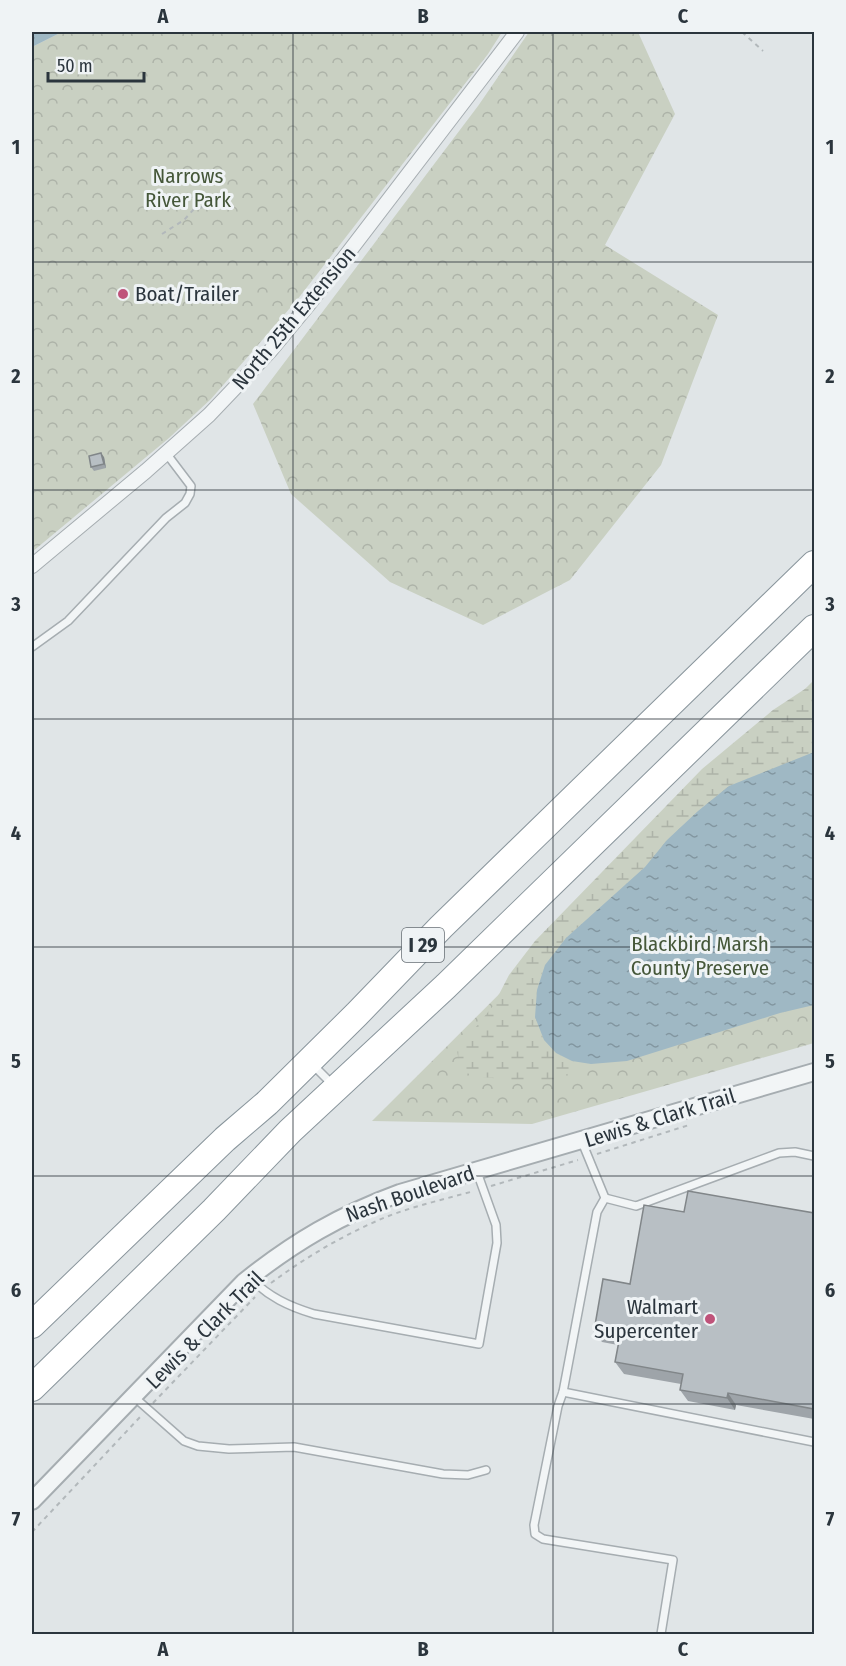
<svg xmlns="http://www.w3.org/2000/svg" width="846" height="1666" font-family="'Fira Sans Condensed',sans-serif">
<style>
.forest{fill:url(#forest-crowns)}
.wetland{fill:url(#wetland-marsh)}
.water{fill:url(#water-ripples)}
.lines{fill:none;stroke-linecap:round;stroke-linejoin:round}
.service-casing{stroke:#a6adb1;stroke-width:10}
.minor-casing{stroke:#a6adb1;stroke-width:16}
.tertiary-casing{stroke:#a6adb1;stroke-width:20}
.motorway-casing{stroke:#89959c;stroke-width:28}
.path{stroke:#b2b8bb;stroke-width:2;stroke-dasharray:4.5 4.5;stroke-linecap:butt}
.service{stroke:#f2f5f6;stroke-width:7}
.minor{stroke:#f2f5f6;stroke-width:14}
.tertiary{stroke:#f2f5f6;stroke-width:16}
.motorway{stroke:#fff;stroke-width:26}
.wall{fill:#9ea4a9}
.shaded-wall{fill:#818689}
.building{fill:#b8bfc4;stroke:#818689;stroke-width:1.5}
.grid{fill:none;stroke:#2b353d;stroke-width:1.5;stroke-opacity:0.55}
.poi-dot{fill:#bf537a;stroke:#eff3f5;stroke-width:2}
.labels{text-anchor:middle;stroke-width:6;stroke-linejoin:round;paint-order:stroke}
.shield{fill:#eff3f5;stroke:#666e74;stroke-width:1.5}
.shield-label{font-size:20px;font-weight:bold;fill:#2b353d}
.park-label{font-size:21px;fill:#455739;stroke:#eff3f5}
.poi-label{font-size:21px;fill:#2b353d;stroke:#eff3f5;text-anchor:start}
.street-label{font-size:21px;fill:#2b353d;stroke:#eff3f5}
.neatline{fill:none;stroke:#2b353d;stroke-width:2}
.grid-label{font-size:20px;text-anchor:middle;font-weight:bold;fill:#2b353d}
</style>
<defs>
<pattern id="forest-crowns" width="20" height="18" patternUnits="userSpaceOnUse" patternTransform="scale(1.5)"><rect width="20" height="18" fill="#c9d0c2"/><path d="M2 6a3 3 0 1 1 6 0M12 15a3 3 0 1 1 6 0" fill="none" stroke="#adb3a8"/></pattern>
<pattern id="wetland-marsh" width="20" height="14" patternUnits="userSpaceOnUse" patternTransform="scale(1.5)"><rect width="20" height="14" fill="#c9d0c2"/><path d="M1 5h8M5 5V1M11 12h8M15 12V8" fill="none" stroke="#adb3a8"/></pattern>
<pattern id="water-ripples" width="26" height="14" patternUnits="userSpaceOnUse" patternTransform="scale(1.5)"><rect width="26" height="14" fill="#9fb8c4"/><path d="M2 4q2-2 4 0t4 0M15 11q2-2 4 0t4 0" fill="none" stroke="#8296a0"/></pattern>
</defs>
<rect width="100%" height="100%" fill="#e0e5e7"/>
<g class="forest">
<polygon points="62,32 502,32 488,54 297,300 211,399 169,438 32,552 32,47"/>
<polygon points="529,32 638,32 675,114 605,245 718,315 661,465 570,580 483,625 390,582 291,494 253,404 478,106"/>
<polygon points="814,680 814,1043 532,1124 372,1121"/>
</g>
<polygon class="wetland" points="814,683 814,752 729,786 698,811 667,840 645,867 566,938 545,965 537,990 535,1017 544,1040 572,1061 591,1064 553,1080 522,1081 472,1076 460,1068 457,1050 493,1006 509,975 535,941 702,769 773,710"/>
<g class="water">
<polygon points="32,32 62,32 32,47"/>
<polygon points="814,752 814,1005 780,1013 627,1061 591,1064 572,1061 556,1053 544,1040 535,1017 537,990 545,965 566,938 645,867 667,840 698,811 729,786"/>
</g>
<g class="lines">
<g class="service-casing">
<g id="service">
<polyline points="32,647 68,621 166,518 185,503 190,494 191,486 166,453"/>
<polyline points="313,1065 333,1085"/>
<polyline points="582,1142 605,1198 597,1212 563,1392 814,1442"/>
<polyline points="605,1198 636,1206 779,1153 795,1152 814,1156"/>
<path d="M250 1278C269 1297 288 1306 314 1314L479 1344 497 1243 496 1225 477 1172"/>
<polyline points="563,1392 558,1406 534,1525 535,1534 543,1539 673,1560 661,1634"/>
<polyline points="133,1396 184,1441 198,1446 229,1449 294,1447 443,1474 468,1475 486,1470"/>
</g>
</g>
<g class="minor-casing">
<polyline id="minor" points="32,566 146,471 209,415 271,350 309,304 517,32"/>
</g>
<g class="tertiary-casing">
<path id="tertiary" d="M32 1501 244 1282C294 1242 340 1215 400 1193L814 1072"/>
</g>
<g class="motorway-casing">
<g id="motorway">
<polyline points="32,1325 225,1139 267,1103 357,1014 441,927 814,564"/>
<polyline points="32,1388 214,1210 290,1131 446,986 814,628"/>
</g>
</g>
<g class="path">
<polyline points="742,32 763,51"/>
<polyline points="162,234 184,220 194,209 228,202"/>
<polyline points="597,1154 689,1125"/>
<polyline points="491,1186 578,1160"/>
<path d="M271 1283C306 1257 345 1234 386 1217 414 1206 445 1199 474 1191"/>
<polyline points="153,1403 255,1297"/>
<polyline points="32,1532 141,1416"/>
</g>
<use href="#service" class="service"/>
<use href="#minor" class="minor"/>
<use href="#tertiary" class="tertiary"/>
<use href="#motorway" class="motorway"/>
</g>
<g class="wall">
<polygon points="104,457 106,468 94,471 91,467"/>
<polygon points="684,1212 814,1213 814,1419 736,1405 735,1410 688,1401 680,1390 681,1384 624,1374 615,1362 618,1345 602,1342 594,1331"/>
</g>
<g class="shaded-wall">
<polygon points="101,453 104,457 106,468 104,464"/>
<polygon points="728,1393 736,1405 735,1410 727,1398"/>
</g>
<g class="building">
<polygon points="101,453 104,464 91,467 89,456"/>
<polygon points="688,1191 814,1213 814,1409 728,1393 727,1398 680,1390 683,1374 615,1362 620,1336 594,1331 603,1279 630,1284 644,1205 684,1212"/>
</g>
<path class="grid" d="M293 32V1634M553 32V1634M32 262H814M32 490H814M32 719H814M32 947H814M32 1176H814M32 1404H814"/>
<g class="poi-dot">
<circle cx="123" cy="294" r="6"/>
<circle cx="710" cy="1319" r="6"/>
</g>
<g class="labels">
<rect class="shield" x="402" y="928" width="42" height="34" rx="4.5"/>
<g class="shield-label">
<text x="423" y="952">I 29</text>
</g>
<g class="park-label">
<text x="188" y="183">Narrows<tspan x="188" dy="24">River Park</tspan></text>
<text x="700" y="951">Blackbird Marsh<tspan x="700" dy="24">County Preserve</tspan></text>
</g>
<g class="poi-label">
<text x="135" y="301">Boat/Trailer</text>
<text x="698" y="1314" text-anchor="end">Walmart<tspan x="698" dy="24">Supercenter</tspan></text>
</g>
<g class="street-label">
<text transform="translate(294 318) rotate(-50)" y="7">North 25th Extension</text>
<text transform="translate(660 1118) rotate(-17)" y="7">Lewis &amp; Clark Trail</text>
<text transform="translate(410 1194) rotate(-19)" y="7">Nash Boulevard</text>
<text transform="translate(205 1330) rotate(-45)" y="7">Lewis &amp; Clark Trail</text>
</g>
</g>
<rect width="846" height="1666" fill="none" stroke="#eff3f5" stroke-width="66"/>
<path d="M48 72v9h96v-9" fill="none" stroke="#2b353d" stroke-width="3"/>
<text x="57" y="72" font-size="18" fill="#2b353d" stroke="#eff3f5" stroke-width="4.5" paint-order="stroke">50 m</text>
<rect x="33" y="33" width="780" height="1600" class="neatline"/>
<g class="grid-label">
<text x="163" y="23">A</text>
<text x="423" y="23">B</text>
<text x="683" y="23">C</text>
<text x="16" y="154">1</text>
<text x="830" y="154">1</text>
<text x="16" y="383">2</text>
<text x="830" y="383">2</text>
<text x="16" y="611">3</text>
<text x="830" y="611">3</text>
<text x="16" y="840">4</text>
<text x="830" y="840">4</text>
<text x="16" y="1068">5</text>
<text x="830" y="1068">5</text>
<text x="16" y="1297">6</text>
<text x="830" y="1297">6</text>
<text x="16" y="1526">7</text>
<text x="830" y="1526">7</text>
<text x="163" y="1656">A</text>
<text x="423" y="1656">B</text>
<text x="683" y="1656">C</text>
</g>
</svg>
